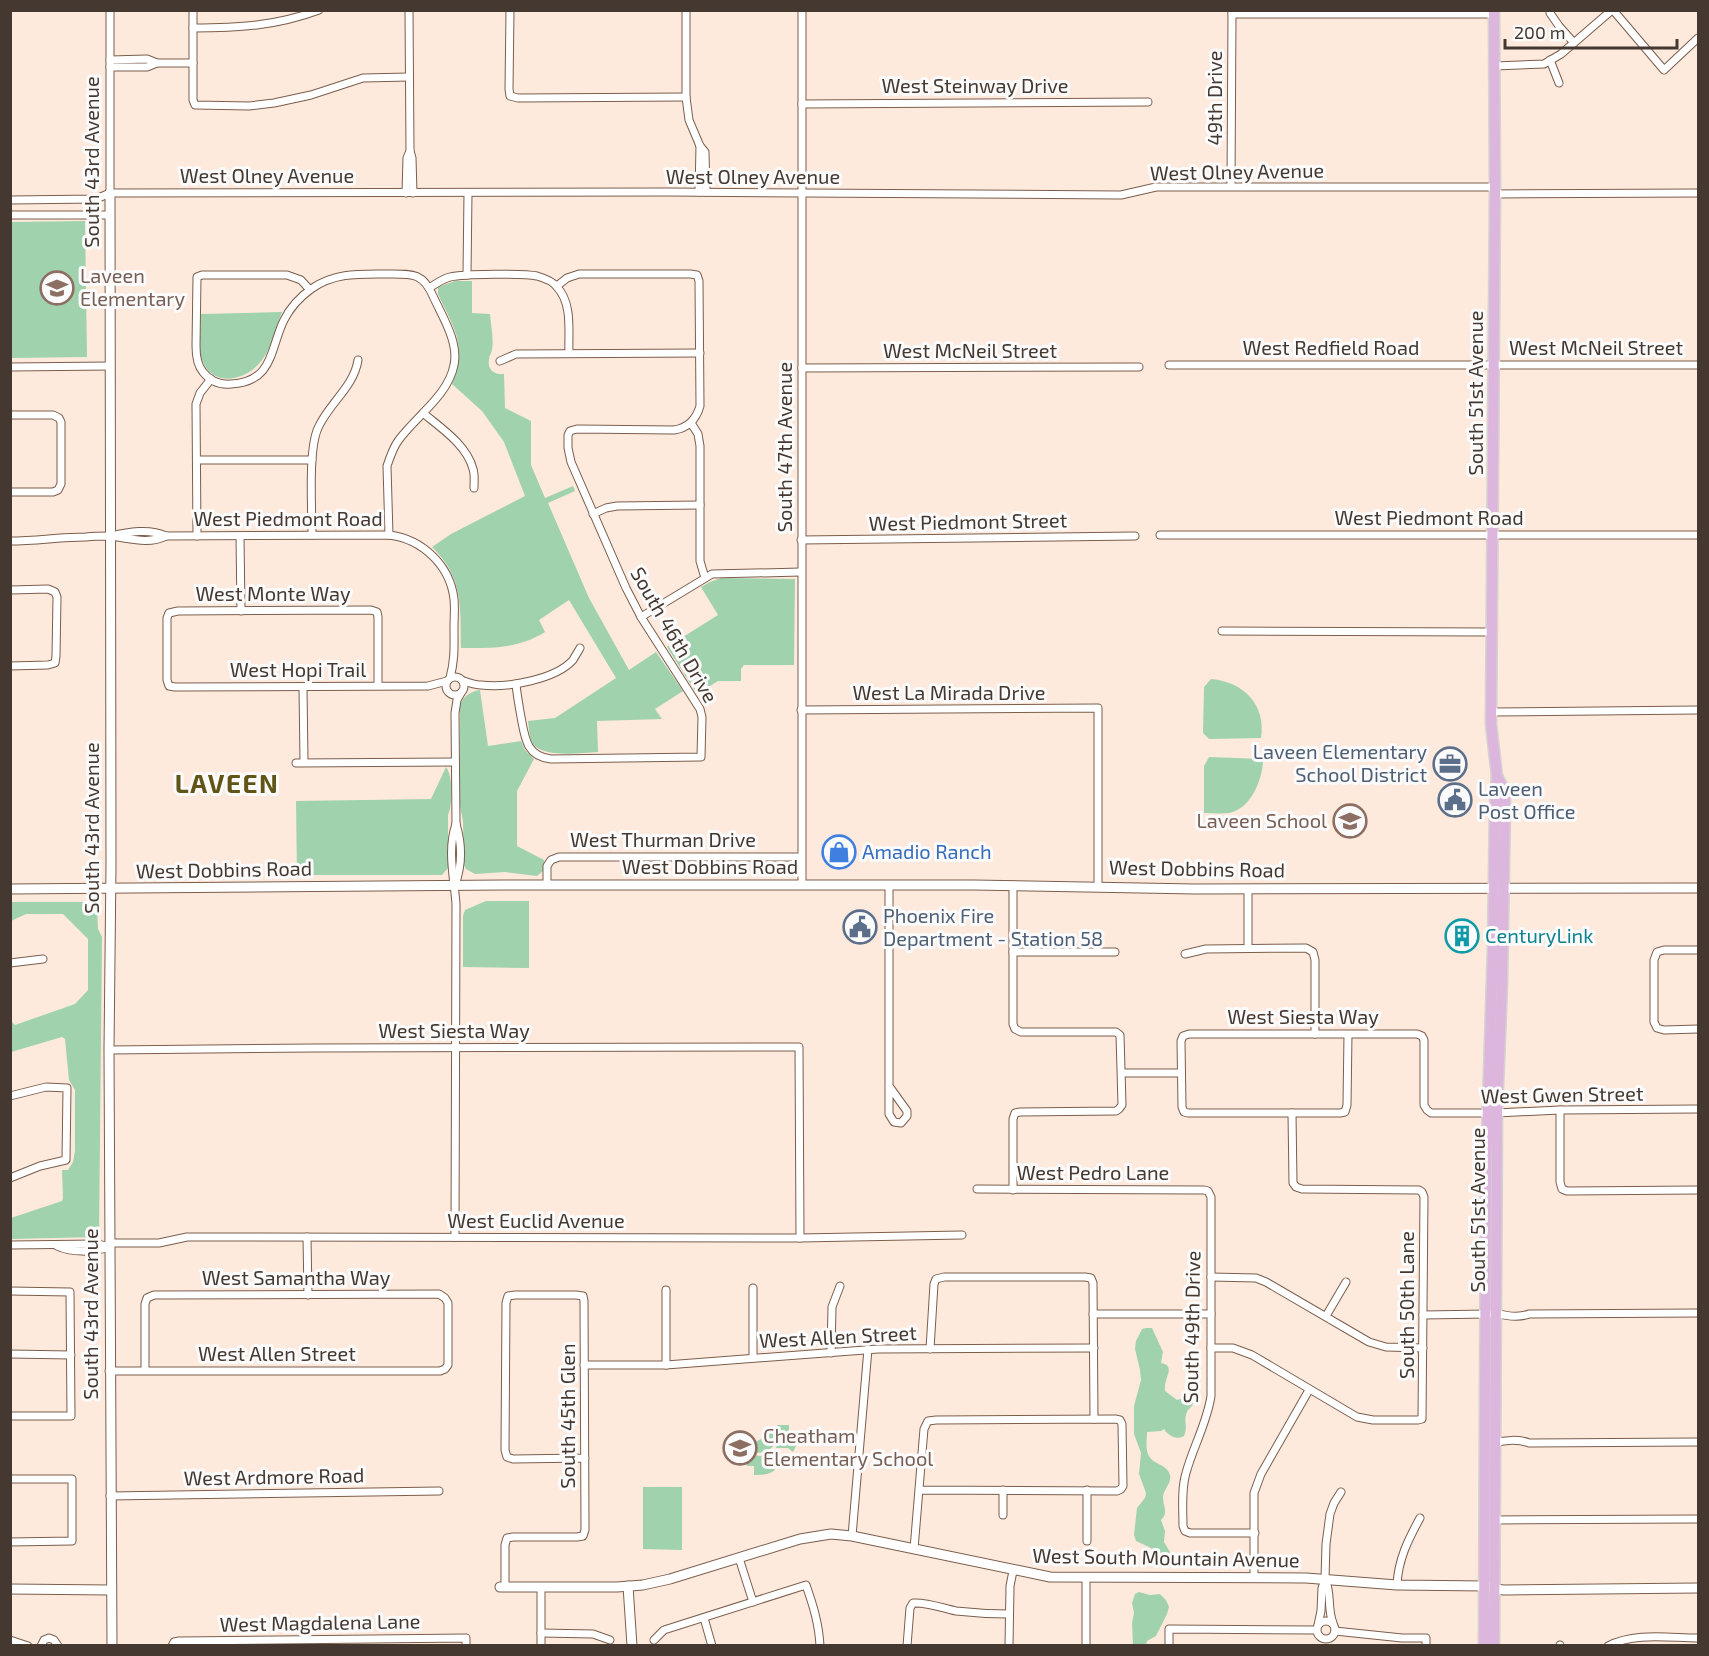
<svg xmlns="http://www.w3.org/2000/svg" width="1709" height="1656" font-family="'Exo 2',sans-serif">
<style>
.green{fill:#a0d2ae}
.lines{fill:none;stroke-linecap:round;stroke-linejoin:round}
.street-casing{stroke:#7b5e4c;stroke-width:9}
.secondary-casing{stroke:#7b5e4c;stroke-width:11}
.primary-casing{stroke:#d6d3d1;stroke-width:13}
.street{stroke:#fff;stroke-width:7}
.secondary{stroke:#fff;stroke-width:9}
.primary{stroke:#ddb6dd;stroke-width:10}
.labels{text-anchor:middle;stroke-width:6;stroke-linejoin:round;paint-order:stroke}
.street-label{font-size:20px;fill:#453830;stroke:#fbfbfb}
.education-label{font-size:20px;fill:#785e54;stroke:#fbfbfb;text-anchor:start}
.service-label{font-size:20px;fill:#4e5e75;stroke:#fbfbfb;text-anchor:start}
.shop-label{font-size:20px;fill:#366cbe;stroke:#fbfbfb;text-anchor:start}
.culture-label{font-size:20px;fill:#0d838f;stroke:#fbfbfb;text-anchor:start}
.district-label{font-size:26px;font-weight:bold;letter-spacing:1.5px;fill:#605417;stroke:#fbfbfb}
</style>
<rect width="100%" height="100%" fill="#fee9dd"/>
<g class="green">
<polygon points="85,221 87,357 11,358 11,222"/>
<path d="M455 281H472V313L490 314C491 326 494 340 492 350 491 354 489 356 489 360 487 370 495 375 504 374L505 408 531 421V465L545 498 573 486 575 491 548 503 589 598 629 670 656 652 683 691 655 709 662 719 597 721 598 752C581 753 544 758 533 744 529 738 529 728 528 721L555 718 616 678 569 600 539 620 545 632C518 649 491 648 461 648 460 607 464 578 432 547L451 534 525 496 504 442 482 411 452 384C468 345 454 329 438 294V287Z"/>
<path d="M282 312C275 328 273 346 262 360 246 382 209 389 201 356 198 346 201 324 201 314Z"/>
<polygon points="721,578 795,579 794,665 744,665 741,669 741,681 718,681 697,694 667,647 718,615 701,587 710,582"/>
<path d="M1211 679C1244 682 1266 705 1261 738L1209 739 1203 733 1204 687Z"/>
<path d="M480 690 488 746 521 741 525 750 534 759 517 791V846L544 860 543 871 537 876 505 872 475 874 466 869 464 865 463 821 460 806V706C462 697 471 691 480 690Z"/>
<path d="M1209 757 1263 759C1263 779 1251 809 1229 813 1221 814 1212 813 1204 813V766Z"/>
<path d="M446 767C453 776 453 804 448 815V868L442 875H297L296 801 431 799Z"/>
<polygon points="486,901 529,901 529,968 463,967 463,916 465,910"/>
<polygon points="11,902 90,902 97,909 98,929 102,937 99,1237 11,1239 11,1218 62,1201 63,1198 62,1170 68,1170 73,1162 75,1151 75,1090 69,1080 65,1039 62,1037 11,1052 11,1021 15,1025 75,1004 88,990 88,939 63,914 26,914 11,921"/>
<path d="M1146 1328H1152L1163 1352 1161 1363C1177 1366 1163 1378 1165 1391L1177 1400 1187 1397 1195 1396C1194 1408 1188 1407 1186 1415 1184 1422 1188 1426 1184 1436 1177 1440 1171 1437 1165 1431V1429L1161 1431 1147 1432C1147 1439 1145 1450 1149 1456 1154 1465 1167 1464 1170 1475 1172 1483 1163 1490 1163 1498 1163 1507 1169 1512 1161 1520L1165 1531 1164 1542 1170 1552 1172 1559 1160 1557 1151 1548 1136 1541 1134 1535 1137 1508 1145 1498 1146 1493 1139 1474 1141 1453 1134 1434V1406L1141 1380 1140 1370 1135 1349 1136 1341 1142 1329Z"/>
<polygon points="777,1425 789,1425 789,1431 798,1431 796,1446 793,1452 788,1448 776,1448 779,1437"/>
<path d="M769 1427H774C782 1445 769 1454 751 1453L750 1445 761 1439Z"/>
<path d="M770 1453 771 1463 775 1470C769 1475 761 1475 754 1475V1466H747V1454L760 1456Z"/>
<polygon points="643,1487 682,1487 682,1550 643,1549"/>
<polygon points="1139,1592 1150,1595 1160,1594 1166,1600 1169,1607 1167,1614 1156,1636 1147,1641 1146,1645 1133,1645 1132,1623 1134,1613 1132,1603 1135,1594"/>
</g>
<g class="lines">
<g class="street-casing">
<g id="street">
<polyline points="193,10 193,100 195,105 249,106 274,103 311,95 363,78 409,77"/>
<polyline points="409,10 410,151 412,158 413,193"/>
<polyline points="510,10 509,89 510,96 518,98 686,97"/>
<polyline points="686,10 686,97 689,120 700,146 705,152 706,192"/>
<polyline points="1550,10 1550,13 1559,26 1574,43"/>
<polyline points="1613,10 1664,70 1698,38"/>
<polyline points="1232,14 1494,14"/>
<path d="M193 28C238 28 276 26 319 10"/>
<polyline points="110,60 147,59 157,63 193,63"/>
<polyline points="1550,60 1559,83"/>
<polyline points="1495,66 1544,64 1561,54 1612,10"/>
<polyline points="110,67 147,67 157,63"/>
<polyline points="802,104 1148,102"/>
<polyline points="1231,186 1232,12"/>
<polyline points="699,192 700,146"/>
<polyline points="110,193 110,10"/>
<polyline points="406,193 407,158 410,151"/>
<polyline points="1495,194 1698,193"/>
<polyline points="10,200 96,199 110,193 667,192 1121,195 1156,187 1495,187"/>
<polyline points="10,215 109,215"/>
<polyline points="467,275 468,193"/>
<path d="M429 288C436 284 442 279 450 277 463 274 524 273 537 276 544 278 553 281 557 287 573 304 568 332 569 353"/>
<path d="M310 290 301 280 287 275H202L197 277 196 346C196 355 197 365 203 372 210 381 220 385 231 384 274 382 270 348 284 320 290 308 300 297 311 289 335 272 361 274 389 274 413 274 423 273 433 296 442 316 459 342 454 365 448 396 416 416 398 441 393 448 390 457 387 466L389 535"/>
<polyline points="500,361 516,354 700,353"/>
<polyline points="1169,365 1698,365"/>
<polyline points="10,367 110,366"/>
<polyline points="802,368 1139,367"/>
<path d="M423 413C441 428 467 445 473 469 475 475 474 481 474 488"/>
<polyline points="10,415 53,415 59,418 61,422 61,484 58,490 53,492 10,492"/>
<polyline points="691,423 698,434 700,446 700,561 705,578"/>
<polyline points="197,460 312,460"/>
<polyline points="593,514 606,508 617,506 700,505"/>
<path d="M312 535C312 508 308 450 318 428 329 403 354 387 358 360"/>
<polyline points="1160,535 1698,535"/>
<path d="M111 536C128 532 149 528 166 536L389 535C422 539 450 565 454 599 455 608 454 618 454 627 454 646 455 659 450 678"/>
<polyline points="197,536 196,404 200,393 211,379"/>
<polyline points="240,536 241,611"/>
<polyline points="801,540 1135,536"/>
<path d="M10 541C36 541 61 537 86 537 94 536 102 536 110 536 129 538 148 545 166 536"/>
<polyline points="10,590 48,589 55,592 57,597 56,656 55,663 48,665 10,666"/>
<polyline points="641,617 712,574 801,572"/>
<polyline points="1222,631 1492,632"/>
<circle cx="455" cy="686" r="9"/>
<path d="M463 681C468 682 474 685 481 685 506 688 555 680 573 660 575 656 578 652 580 648"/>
<path d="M516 684C517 695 519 706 521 717 525 738 526 756 551 759L701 757 702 717 700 709 641 617 626 588 571 462 568 448V435L570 431 577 429 674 430C688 428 696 420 700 406L699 281 697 275 690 274H579L567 278 557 286"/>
<polyline points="378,686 378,617 377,612 371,610 178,611 169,613 167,618 167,680 169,686 175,687 428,686 447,681"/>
<polyline points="303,687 304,762"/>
<polyline points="801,710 1098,708 1098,886"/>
<polyline points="1491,712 1698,710"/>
<polyline points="296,763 455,762"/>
<path d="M455 885C462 866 462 844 456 824L455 713 457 700 461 693"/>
<polyline points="547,885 547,866 551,860 559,857 801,857"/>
<polyline points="802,885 802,10"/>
<polyline points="1248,889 1248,948"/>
<polyline points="1698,950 1664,950 1657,952 1654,960 1654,1022 1657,1028 1664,1030 1698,1029"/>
<polyline points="1013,952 1115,952"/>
<polyline points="1185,954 1206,949 1306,948 1313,952 1315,960 1315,1034"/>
<polyline points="10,963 43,959"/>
<polyline points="1348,1034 1347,1105 1345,1112 1340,1113 1188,1113 1184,1112 1182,1107 1181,1041 1183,1036 1189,1034 1417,1034 1422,1036 1424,1040 1424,1105 1427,1110 1431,1113 1497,1113 1560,1110 1698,1109"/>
<polyline points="109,1050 314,1048 799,1047 800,1238"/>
<polyline points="1122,1073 1181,1073"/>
<polyline points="889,1086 907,1111 907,1116 901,1123 894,1122 889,1114 889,885"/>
<polyline points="10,1096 46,1087 67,1088 66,1160 40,1166 10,1178"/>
<polyline points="1560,1110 1560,1182 1562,1189 1567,1191 1698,1190"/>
<path d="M977 1189 1204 1190 1208 1191 1211 1197V1396C1207 1423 1193 1447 1186 1473 1181 1490 1183 1509 1183 1526L1185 1531 1190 1533H1255"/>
<polyline points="1013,1190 1013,1119 1015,1113 1020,1112 1116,1111 1119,1109 1122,1105 1120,1035 1116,1032 1021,1032 1015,1029 1013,1024 1013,885"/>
<polyline points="307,1237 308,1295"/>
<path d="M455 1237 456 904C454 877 447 850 456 824"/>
<polyline points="109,1243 159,1243 187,1237 800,1238 962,1235"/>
<polyline points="10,1245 98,1244 109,1247"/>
<path d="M57 1246C72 1253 92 1252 107 1248"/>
<polyline points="1211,1277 1256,1278 1266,1282 1369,1342 1386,1347 1423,1348"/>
<polyline points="10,1291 70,1292 71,1416 10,1416"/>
<path d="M1495 1313C1506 1316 1519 1318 1529 1314L1698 1313"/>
<polyline points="1093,1314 1211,1314"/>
<polyline points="1423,1315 1488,1314"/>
<polyline points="1326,1316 1346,1282"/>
<polyline points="1211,1348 1233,1348 1252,1355 1357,1417 1373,1420 1418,1420 1422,1419 1424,1197 1422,1192 1419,1190 1302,1189 1296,1187 1293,1183 1292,1113"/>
<polyline points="930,1349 934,1284 936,1279 944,1277 1085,1277 1091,1278 1093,1283 1094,1419"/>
<polyline points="831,1353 832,1307 840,1286"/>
<polyline points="10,1354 71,1355"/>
<polyline points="753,1358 753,1288"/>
<polyline points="584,1365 666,1365 878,1349 1094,1348"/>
<polyline points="666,1365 666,1290"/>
<polyline points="109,1371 440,1371 445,1369 448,1365 448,1303 445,1298 439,1294 154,1295 147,1298 145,1304 145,1371"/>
<path d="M1495 1443C1505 1440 1519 1439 1529 1443L1698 1442"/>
<polyline points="10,1479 72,1479 72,1541 10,1542"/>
<polyline points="1087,1490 1087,1541"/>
<polyline points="110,1496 439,1491"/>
<polyline points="1003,1515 1003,1490"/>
<polyline points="1495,1520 1698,1519"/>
<polyline points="852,1536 868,1349"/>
<polyline points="914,1549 924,1429 928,1421 936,1420 1115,1419 1120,1420 1122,1424 1123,1486 1121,1489 1117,1491 919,1490"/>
<polyline points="739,1558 753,1602"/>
<polyline points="1086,1578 1086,1646"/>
<polyline points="1254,1578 1254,1493 1261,1474 1309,1390"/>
<path d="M1325 1579C1332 1594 1327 1609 1333 1623"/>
<path d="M1397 1585C1398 1560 1408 1540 1420 1518"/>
<path d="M505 1587V1545L507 1538 513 1537H577L583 1536 585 1530C585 1454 584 1377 584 1301L583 1296 576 1295H515L508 1296 506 1303 505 1450 507 1457 513 1459 585 1458"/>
<polyline points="541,1587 541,1646"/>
<polyline points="704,1618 712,1646"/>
<circle cx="1326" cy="1630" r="9"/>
<polyline points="1318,1625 1321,1611 1322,1588 1325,1579 1326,1544 1330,1514 1334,1503 1341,1492"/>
<polyline points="1335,1631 1402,1638 1426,1638 1426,1646"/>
<polyline points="541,1633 593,1634 610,1640"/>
<polyline points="10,1640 28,1646"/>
<path d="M654 1640 664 1630 806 1585C813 1605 819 1624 820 1646"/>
<polyline points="1560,1645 1560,1646"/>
<polyline points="41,1646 44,1640 49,1638 54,1640 58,1646"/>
<polyline points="172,1646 174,1642 179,1641 466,1638 466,1646"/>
<path d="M907 1646 910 1608 913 1603C927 1602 942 1608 956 1611 974 1613 991 1614 1009 1614"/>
<polyline points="1009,1646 1010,1586 1013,1571"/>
<polyline points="1169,1646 1169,1629 1316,1630"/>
<path d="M1608 1646C1635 1632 1669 1638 1698 1638"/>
</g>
</g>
<g class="secondary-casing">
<g id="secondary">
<polyline points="110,193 111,865 109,1050 112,1646"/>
<polyline points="10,889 503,885 974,885 1195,889 1698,888"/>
<polyline points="628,1586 632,1646"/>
<polyline points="500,1587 617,1587 643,1585 670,1579 800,1539 831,1534 852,1536 1050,1577 1306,1578 1397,1585 1485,1586 1495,1589 1504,1590 1698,1588"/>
<polyline points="10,1589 110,1590"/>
</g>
</g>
<g class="primary-casing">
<g id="primary">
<polyline points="1484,1646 1486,1168 1493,947 1495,806 1497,776 1491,724 1495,194 1494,10"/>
<polyline points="1494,1646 1497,1113 1502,983 1505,802 1505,792 1497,776"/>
</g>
</g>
<use href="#street" class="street"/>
<use href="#secondary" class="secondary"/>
<use href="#primary" class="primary"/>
</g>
<defs>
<g id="school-ring" transform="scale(1.725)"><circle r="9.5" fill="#fbfbfb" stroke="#8d6e63" stroke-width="1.5"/><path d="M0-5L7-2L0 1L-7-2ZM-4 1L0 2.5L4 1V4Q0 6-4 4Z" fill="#8d6e63"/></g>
<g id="office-ring" transform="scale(1.725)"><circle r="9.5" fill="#fbfbfb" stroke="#5c6f8a" stroke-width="1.5"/><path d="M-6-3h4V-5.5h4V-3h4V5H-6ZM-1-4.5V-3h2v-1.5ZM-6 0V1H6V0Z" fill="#5c6f8a"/></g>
<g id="civic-ring" transform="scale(1.725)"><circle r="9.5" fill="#fbfbfb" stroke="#5c6f8a" stroke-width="1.5"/><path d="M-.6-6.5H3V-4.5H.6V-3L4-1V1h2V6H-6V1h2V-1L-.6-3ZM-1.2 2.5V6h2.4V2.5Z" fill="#5c6f8a"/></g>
<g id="shop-ring" transform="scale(1.725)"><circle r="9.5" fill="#fbfbfb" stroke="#3f7fe0" stroke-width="1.5"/><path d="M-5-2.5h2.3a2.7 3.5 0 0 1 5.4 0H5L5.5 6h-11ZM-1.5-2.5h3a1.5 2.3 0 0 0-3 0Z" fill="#3f7fe0"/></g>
<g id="building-ring" transform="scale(1.725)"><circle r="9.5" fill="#fbfbfb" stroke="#0f9aa8" stroke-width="1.5"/><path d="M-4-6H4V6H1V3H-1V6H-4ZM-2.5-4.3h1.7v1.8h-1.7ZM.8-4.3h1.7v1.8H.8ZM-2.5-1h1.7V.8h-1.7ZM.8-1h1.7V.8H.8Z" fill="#0f9aa8"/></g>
</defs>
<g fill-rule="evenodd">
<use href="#school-ring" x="57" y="288"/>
<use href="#office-ring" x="1450" y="764"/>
<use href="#civic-ring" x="1455" y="800"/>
<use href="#school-ring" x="1350" y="821"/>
<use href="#shop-ring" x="839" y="852"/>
<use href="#civic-ring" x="860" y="927"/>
<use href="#building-ring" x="1462" y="936"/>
<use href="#school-ring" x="740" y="1448"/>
</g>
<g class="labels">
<g class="street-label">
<text x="975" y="93">West Steinway Drive</text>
<text transform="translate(1215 98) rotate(-90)" y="7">49th Drive</text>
<text transform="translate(92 162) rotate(-90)" y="7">South 43rd Avenue</text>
<text transform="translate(1237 172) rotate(-1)" y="7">West Olney Avenue</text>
<text x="267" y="183">West Olney Avenue</text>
<text x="753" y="184">West Olney Avenue</text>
<text x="1331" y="355">West Redfield Road</text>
<text x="1596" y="355">West McNeil Street</text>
<text x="970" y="358">West McNeil Street</text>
<text transform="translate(1476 393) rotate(-90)" y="7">South 51st Avenue</text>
<text transform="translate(785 447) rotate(-90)" y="7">South 47th Avenue</text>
<text x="1429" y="525">West Piedmont Road</text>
<text x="288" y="526">West Piedmont Road</text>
<text transform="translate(968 522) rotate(-1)" y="7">West Piedmont Street</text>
<text x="273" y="601">West Monte Way</text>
<text transform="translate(674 635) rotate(60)" y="7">South 46th Drive</text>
<text x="298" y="677">West Hopi Trail</text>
<text x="949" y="700">West La Mirada Drive</text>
<text transform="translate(92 828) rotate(-90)" y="7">South 43rd Avenue</text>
<text x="663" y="847">West Thurman Drive</text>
<text x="710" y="874">West Dobbins Road</text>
<text transform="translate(1197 869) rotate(1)" y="7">West Dobbins Road</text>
<text transform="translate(224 870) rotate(-1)" y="7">West Dobbins Road</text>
<text x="1303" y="1024">West Siesta Way</text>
<text x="454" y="1038">West Siesta Way</text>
<text transform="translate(1562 1095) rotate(-1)" y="7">West Gwen Street</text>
<text x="1093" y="1180">West Pedro Lane</text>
<text transform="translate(1478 1210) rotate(-90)" y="7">South 51st Avenue</text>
<text x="536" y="1228">West Euclid Avenue</text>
<text x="296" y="1285">West Samantha Way</text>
<text transform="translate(1407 1305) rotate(-90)" y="7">South 50th Lane</text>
<text transform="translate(91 1314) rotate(-90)" y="7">South 43rd Avenue</text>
<text transform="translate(1192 1327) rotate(-89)" y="7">South 49th Drive</text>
<text transform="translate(838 1337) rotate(-3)" y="7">West Allen Street</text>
<text x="277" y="1361">West Allen Street</text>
<text transform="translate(568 1416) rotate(-90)" y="7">South 45th Glen</text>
<text transform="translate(274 1477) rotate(-1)" y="7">West Ardmore Road</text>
<text transform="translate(1166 1558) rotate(1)" y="7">West South Mountain Avenue</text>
<text transform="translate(320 1623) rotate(-1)" y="7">West Magdalena Lane</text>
</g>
<g class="education-label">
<text x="80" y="283">Laveen<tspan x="80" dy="23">Elementary</tspan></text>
<text x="1327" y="828" text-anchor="end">Laveen School</text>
<text x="763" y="1443">Cheatham<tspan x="763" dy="23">Elementary School</tspan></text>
</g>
<g class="service-label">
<text x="1427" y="759" text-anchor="end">Laveen Elementary<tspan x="1427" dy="23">School District</tspan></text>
<text x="1478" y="796">Laveen<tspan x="1478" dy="23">Post Office</tspan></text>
<text x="883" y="923">Phoenix Fire<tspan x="883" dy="23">Department - Station 58</tspan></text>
</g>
<g class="shop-label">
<text x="862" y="859">Amadio Ranch</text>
</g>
<g class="culture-label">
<text x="1485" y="943">CenturyLink</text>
</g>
<g class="district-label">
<text x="227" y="793">LAVEEN</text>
</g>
</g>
<rect width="1709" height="1656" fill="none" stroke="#453830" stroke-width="24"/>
<path d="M1505 39v9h172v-9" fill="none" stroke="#453830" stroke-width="3"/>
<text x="1514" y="39" font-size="18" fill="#453830" stroke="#fbfbfb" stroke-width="4.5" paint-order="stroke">200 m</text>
</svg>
